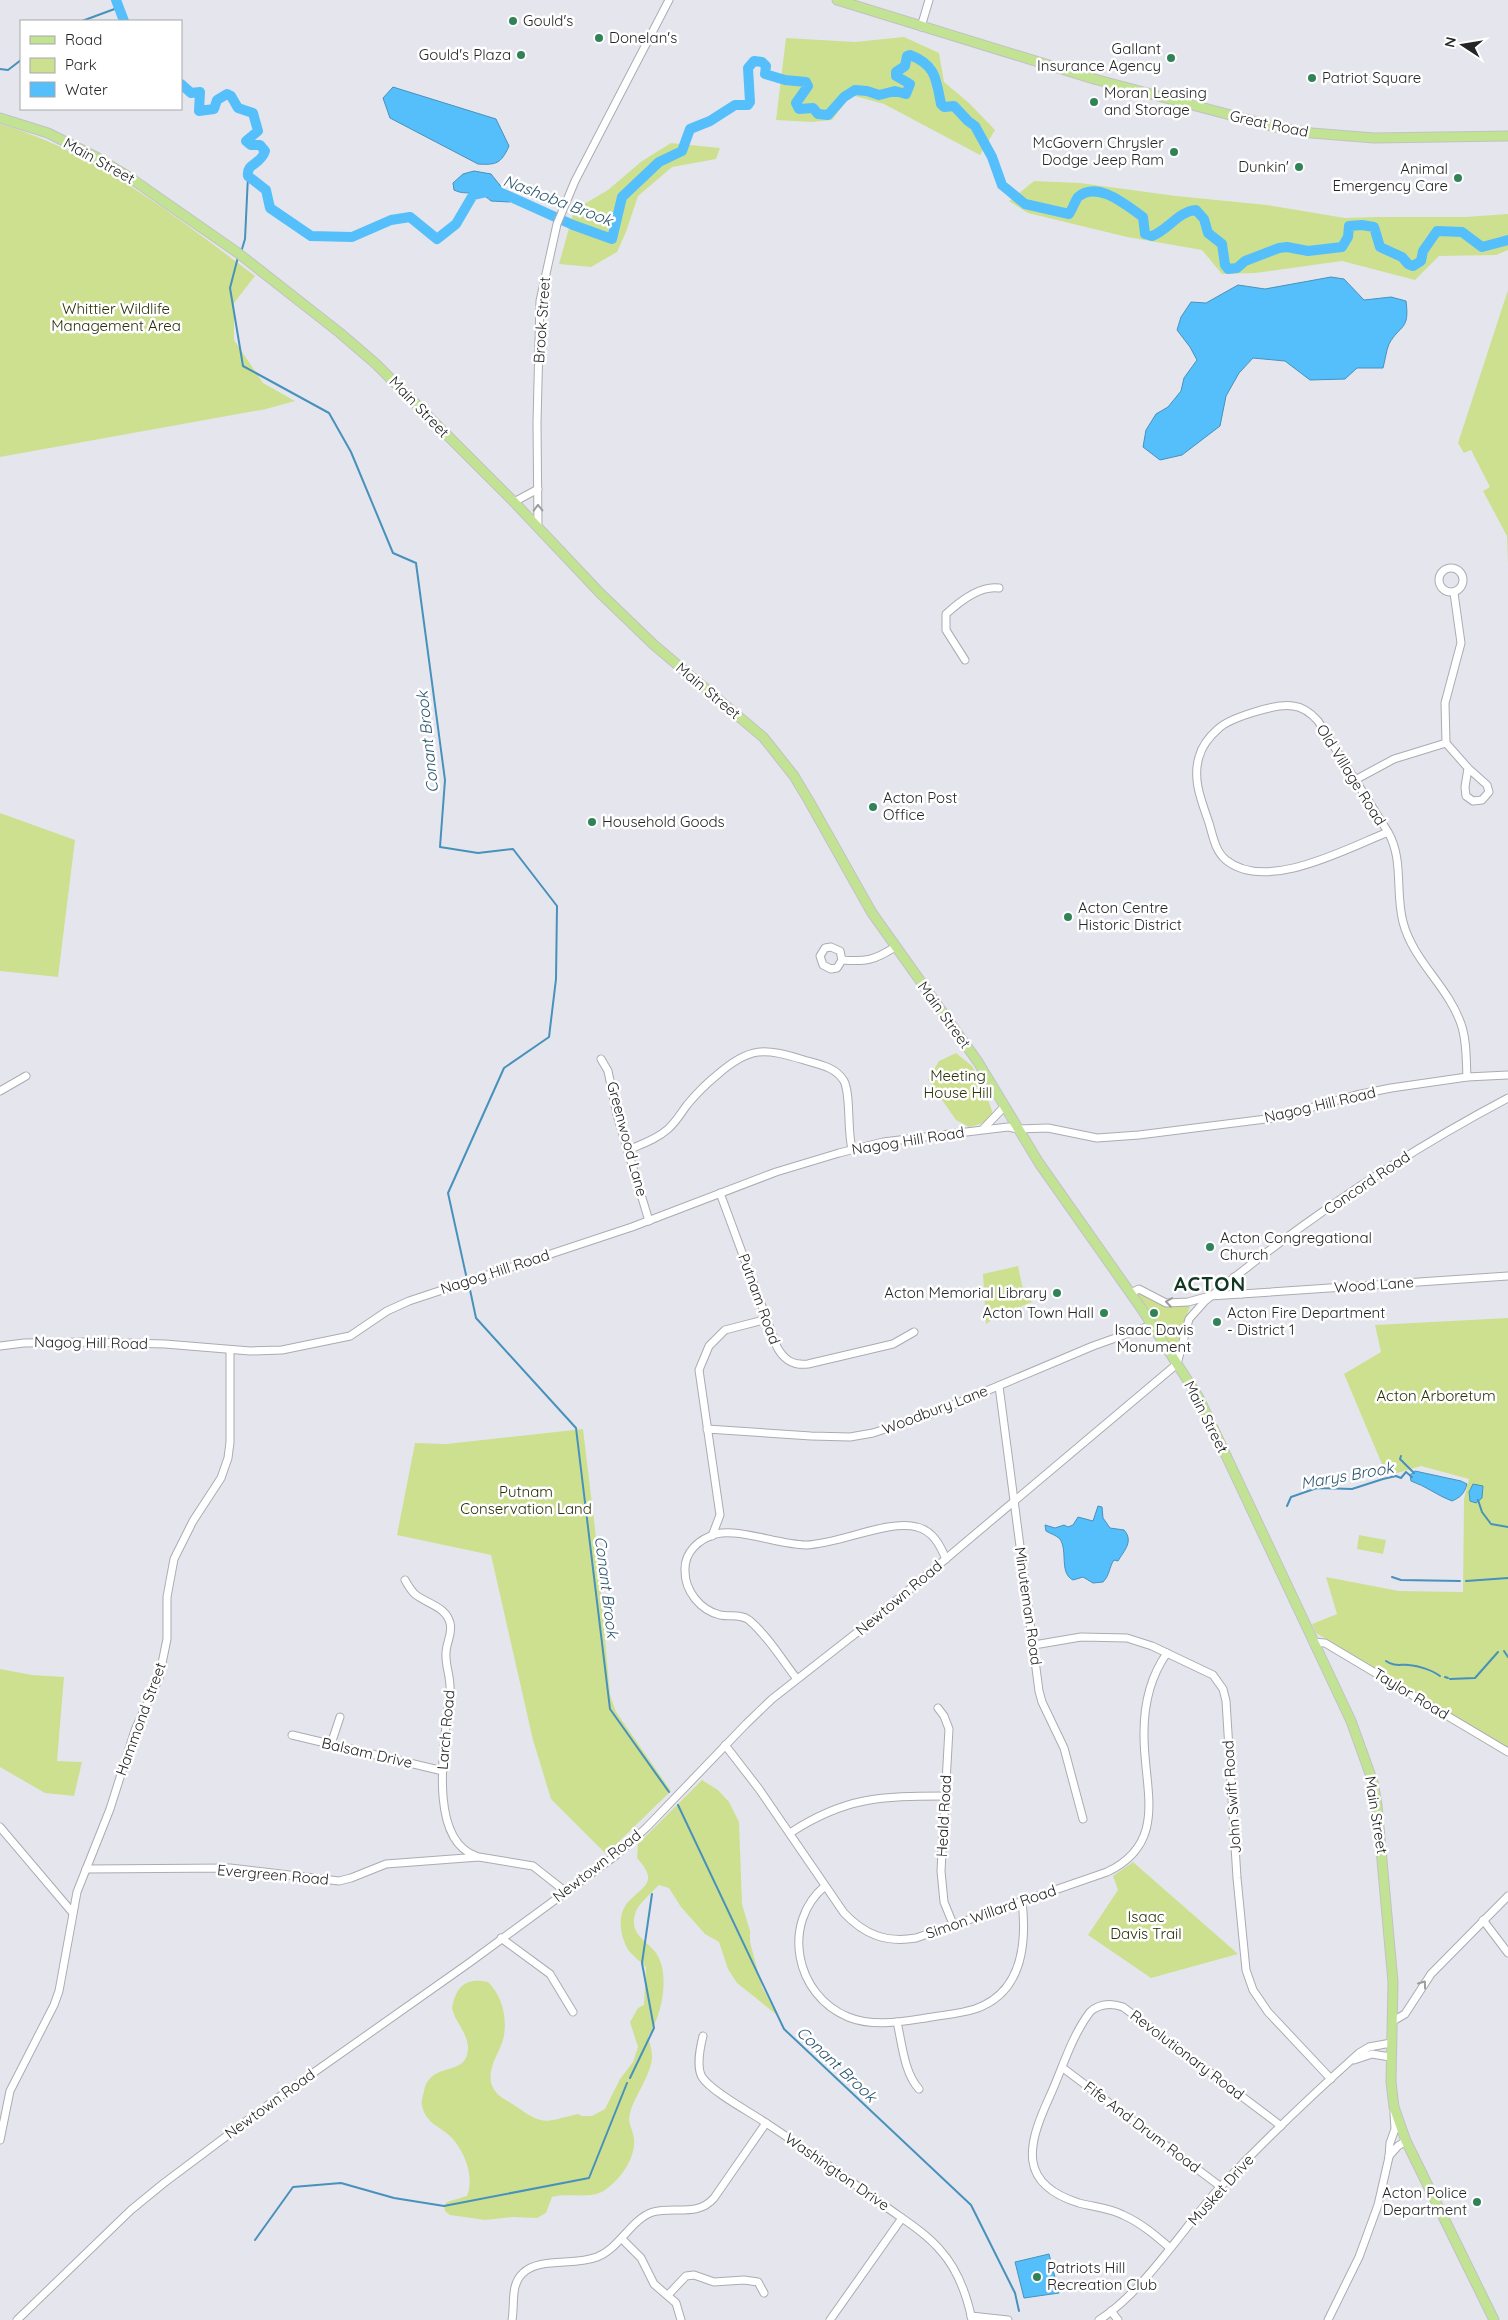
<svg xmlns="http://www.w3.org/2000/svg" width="1508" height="2320" font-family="Quicksand,sans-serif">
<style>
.green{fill:#cde090}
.water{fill:#55bffb;stroke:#4791bc}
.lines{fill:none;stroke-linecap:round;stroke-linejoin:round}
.stream{stroke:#4791bc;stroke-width:2}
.river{stroke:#55bffb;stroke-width:10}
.minor-casing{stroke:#ababb2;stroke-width:9}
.major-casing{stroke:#c2c2c3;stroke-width:11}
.minor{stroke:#fff;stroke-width:7}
.major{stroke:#c2e394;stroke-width:9}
.oneway{stroke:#9d9d9e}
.poi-dot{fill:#308356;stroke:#fff;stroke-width:2}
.labels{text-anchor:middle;stroke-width:5;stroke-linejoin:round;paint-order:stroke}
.poi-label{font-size:15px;fill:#252528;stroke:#fff;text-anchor:start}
.street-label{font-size:15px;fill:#252528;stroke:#fff}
.park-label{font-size:15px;fill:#293106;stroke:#fff}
.water-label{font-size:16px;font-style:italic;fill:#2b566f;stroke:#fff}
.district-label{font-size:20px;font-weight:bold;letter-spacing:1px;fill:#0f3721;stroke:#fff}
</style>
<rect width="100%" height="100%" fill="#e5e6ed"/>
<g class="green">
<polygon points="904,37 939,53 944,82 969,103 995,130 980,155 884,104 851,95 832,120 812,122 776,120 786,38 855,42"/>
<path d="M0 124C94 151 178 218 255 276L234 303V340L263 383 295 401 266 409 0 457Z"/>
<polygon points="671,143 720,148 716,159 672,167 638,196 626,232 617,252 591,267 559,264 574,210 608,190 642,161"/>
<polygon points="1034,181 1080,183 1176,196 1267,205 1345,218 1376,217 1465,217 1508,214 1508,250 1496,255 1439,256 1415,280 1342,261 1255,273 1222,274 1202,250 1127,237 1028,213 1009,201"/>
<polygon points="1508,290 1508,565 1507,536 1483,491 1490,487 1471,450 1464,453 1458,443"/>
<polygon points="0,813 75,840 58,977 0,971"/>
<polygon points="956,1053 972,1066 984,1088 993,1114 984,1123 969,1127 956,1120 928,1080 939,1061"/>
<polygon points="1018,1266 1022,1285 1032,1302 998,1316 986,1324 983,1274"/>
<polygon points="1139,1293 1162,1305 1190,1306 1177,1344 1177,1360 1136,1297"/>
<polygon points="1508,1318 1508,1747 1316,1633 1312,1624 1337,1614 1326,1577 1399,1591 1463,1592 1464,1499 1469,1479 1421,1466 1387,1476 1344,1374 1381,1352 1375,1325"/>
<polygon points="583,1429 596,1537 610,1695 616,1712 671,1791 606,1854 551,1799 533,1740 491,1555 397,1535 415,1443 446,1444"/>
<polygon points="1359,1535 1386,1540 1383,1554 1357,1549"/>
<polygon points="0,1669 32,1675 64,1677 57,1761 82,1762 74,1796 45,1793 0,1767"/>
<path d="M702 1780 718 1790 729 1802 739 1822 742 1904 750 1931V1942L762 1987 777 2015 737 1983 728 1969 719 1942 705 1934 681 1907 669 1888 659 1885C653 1891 639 1904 636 1911 627 1936 649 1940 658 1956 670 1979 661 2017 648 2037 650 2043 652 2050 652 2056 652 2074 635 2095 630 2113 627 2123 633 2129 634 2139 636 2158 620 2180 605 2190 591 2200 568 2192 552 2197L546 2213 537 2218 513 2217 485 2220 450 2215 445 2211 444 2206 447 2202 467 2196C475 2176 464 2150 450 2136 439 2126 426 2123 422 2106 421 2101 423 2096 424 2091 431 2059 468 2079 468 2047 467 2032 455 2022 452 2008 456 1986 466 1977 488 1982 503 1996 508 2021 503 2040 498 2056 483 2074 495 2091 500 2098 510 2102 517 2107 545 2127 547 2121 578 2114L582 2116H592L605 2109 620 2079 633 2062 638 2047 630 2022 638 2008 644 2005 646 1967C641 1962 634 1957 629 1951 620 1937 616 1914 629 1901 646 1884 658 1882 637 1858L638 1844Z"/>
<polygon points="1133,1862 1238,1954 1151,1978 1088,1935 1118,1890 1113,1876"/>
</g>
<g class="water">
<path d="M393 87 496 119 509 146C501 164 496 165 478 164L390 118 383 98Z"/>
<path d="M474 171 491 174 511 199 510 202 491 201C476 187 468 197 454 190L453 183 463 174Z"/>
<path d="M1331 277 1344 279 1364 300 1391 297 1406 301C1410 331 1400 324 1389 344 1386 351 1385 361 1383 368H1357L1345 379 1310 380 1285 361 1253 358 1239 373 1226 396 1220 426 1182 455 1160 460 1143 447 1146 430 1156 414 1168 407 1181 391 1184 378 1197 360 1190 347 1177 330 1181 317 1191 302 1206 303 1238 285 1265 289Z"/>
<path d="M1415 1471 1461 1481 1467 1484C1464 1494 1461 1497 1452 1501 1438 1496 1426 1486 1411 1481L1410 1475Z"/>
<polygon points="1473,1484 1483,1486 1482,1498 1476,1503 1470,1501 1469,1492"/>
<path d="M1098 1506 1102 1507 1103 1518 1110 1528 1124 1530C1134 1541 1124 1551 1118 1561L1114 1560C1109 1567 1110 1575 1103 1582L1093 1583 1083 1577 1073 1580C1059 1573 1068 1551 1060 1539 1056 1535 1051 1534 1046 1531L1045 1525 1055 1528 1064 1525 1068 1527 1073 1525 1078 1517 1093 1521Z"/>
<polygon points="1049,2254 1059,2293 1024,2298 1015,2262"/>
</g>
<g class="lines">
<g class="stream">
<polyline points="82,21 120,7"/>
<polyline points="0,69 8,70 21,60"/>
<polyline points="242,249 245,239 248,176"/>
<polyline points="238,257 230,288 243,366 329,413 351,452 393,553 416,563 445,780 440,847 478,853 513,849 557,906 556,979 549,1037 504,1068 448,1193 466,1275"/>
<polyline points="469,1285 476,1318 576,1428 610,1709 669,1792"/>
<polyline points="1401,1456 1400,1459 1414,1473"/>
<polyline points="1478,1500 1482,1512 1491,1524 1508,1527"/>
<polyline points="1287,1506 1291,1497 1317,1488 1352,1489 1383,1479 1396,1476 1401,1478 1406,1472 1412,1477"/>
<polyline points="1392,1577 1401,1580 1460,1581"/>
<polyline points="1466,1581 1508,1578"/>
<polyline points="1504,1651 1508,1657"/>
<path d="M1386 1661C1394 1667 1401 1664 1409 1665 1419 1666 1432 1670 1440 1676"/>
<polyline points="1445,1677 1448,1678"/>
<polyline points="1450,1679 1475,1678 1498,1652"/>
<polyline points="678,1805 784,2029 971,2205 1015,2293 1019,2311"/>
<polyline points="630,2078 654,2028 642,1963 652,1894"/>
<polyline points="255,2240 293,2187 341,2183 394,2198 444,2206 589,2178 627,2083"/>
</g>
<g class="river">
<polyline points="116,0 124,21"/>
<path d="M181 84 191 93 200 92 199 111 214 109 217 100 227 94 231 96 238 108 253 113 258 131 246 141 251 145H260L265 151C261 165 246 163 248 176L266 190 270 208 311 236 352 237 391 220 410 217 437 239 456 224 473 195 495 190 573 225 612 239 622 197 659 162 682 151 690 129 710 121 735 105H748L750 102 748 68 754 61 762 62 766 66 765 74 785 80 806 82 808 86 796 103 799 109 813 108 818 114 828 115 844 97 855 90 867 91 879 95 895 91 906 94 910 84 896 76V72L905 66 907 56 910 55C936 65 936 79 941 104L944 107 954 106 968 121 975 126 992 157 1002 185 1025 204 1069 214C1072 210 1075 201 1078 197 1098 180 1127 206 1143 217L1145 234 1152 236C1168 230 1179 211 1196 210L1204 219 1208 233 1222 244 1225 265 1228 269 1237 268 1245 261 1279 248 1287 247 1308 251 1342 247 1348 237 1349 226 1362 225 1374 227 1380 247 1402 257 1408 264 1413 266 1421 261 1423 251 1437 231 1462 232 1482 247 1508 240"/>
</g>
<g class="minor-casing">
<g id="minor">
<polyline points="921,27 929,0"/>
<polyline points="514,502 538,489"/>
<polyline points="538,527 537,423 540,301 557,224 575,181 669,0"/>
<circle cx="1451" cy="580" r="12"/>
<polyline points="1454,593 1461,643 1445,703 1446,743 1468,768 1487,785 1489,792 1482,800 1473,801 1466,796 1465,787 1468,768"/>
<path d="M965 660 946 630V614C960 601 980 585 999 588"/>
<polyline points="1355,780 1394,759 1446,743"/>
<path d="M1388 832 1318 721C1311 713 1303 707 1293 706 1277 703 1229 718 1218 729 1210 736 1202 746 1199 757 1192 780 1202 802 1209 823 1213 836 1215 851 1226 860 1266 893 1348 848 1388 832 1404 860 1395 892 1403 922 1413 961 1448 986 1461 1024 1467 1041 1466 1060 1467 1077"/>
<path d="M842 960 840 951 831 947 825 948 820 956 823 965 831 969 837 968 842 960C866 962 875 960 895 947"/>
<polyline points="601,1059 608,1071 617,1115 649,1221"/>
<polyline points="0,1091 26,1076"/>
<polyline points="983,1129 1004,1107"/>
<path d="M628 1150C642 1144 657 1139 668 1129 676 1122 681 1113 687 1105 696 1094 706 1084 717 1075 750 1046 764 1048 804 1060 818 1064 836 1067 844 1081 851 1095 847 1130 852 1149"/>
<path d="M720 1193 777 1347C784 1360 793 1366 808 1364L893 1344 914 1332"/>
<polyline points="1234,1277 1241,1294"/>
<polyline points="1131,1293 1139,1289 1166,1303 1188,1302 1210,1296 1241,1294 1508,1276"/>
<polyline points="0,1346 24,1343 87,1342 165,1344 250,1351 282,1350 350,1336 387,1311 409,1301 632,1227 776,1172 839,1153 883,1142 1008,1127 1018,1129 1048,1128 1097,1138 1139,1135 1274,1118 1356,1095 1391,1088 1467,1077 1508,1075"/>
<polyline points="999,1386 1039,1691 1042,1702 1064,1748 1083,1819"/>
<polyline points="707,1429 811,1436 850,1437 873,1433 934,1413 1093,1346 1152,1325"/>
<polyline points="712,1536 720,1515 699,1370 709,1346 725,1330 767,1319"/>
<path d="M405 1580C408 1585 411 1591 416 1595 428 1604 446 1607 450 1623 453 1633 446 1643 446 1653 445 1665 451 1678 450 1690 447 1731 424 1838 476 1856"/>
<polyline points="1313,1642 1325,1643 1508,1752"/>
<polyline points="1034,1645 1081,1637 1127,1638 1152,1646 1213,1675 1223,1689 1226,1701 1237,1878 1246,1970 1253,1990 1268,2012 1331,2079"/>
<path d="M797 1679C782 1660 768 1636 749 1620 741 1614 730 1617 720 1615 700 1610 685 1591 685 1571 684 1552 699 1539 716 1534 740 1528 779 1545 806 1545 840 1544 888 1519 917 1527 933 1531 940 1545 946 1559"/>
<polyline points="938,1708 944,1716 949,1729 941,1871 944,1902 953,1924"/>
<polyline points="292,1735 443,1771"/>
<polyline points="331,1744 340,1717"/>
<path d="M725 1745 759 1789 844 1913C865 1935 886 1943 916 1938L1107 1872C1170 1842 1143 1787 1144 1733 1144 1703 1150 1677 1167 1653"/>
<polyline points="0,1827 72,1912"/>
<path d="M790 1833C845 1797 881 1796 945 1796"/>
<polyline points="86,1869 230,1868 339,1881 351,1878 386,1864 479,1857 533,1866 566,1892"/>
<path d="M825 1886C781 1923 795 1995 848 2017 873 2027 900 2022 926 2018 942 2015 959 2014 975 2009 1022 1993 1027 1944 1022 1901"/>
<polyline points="1483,1920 1508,1953"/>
<polyline points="501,1938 550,1974 573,2012"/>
<polyline points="1393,2021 1405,2014 1431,1974 1508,1896"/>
<path d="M897 2022C902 2043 904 2073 919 2089"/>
<path d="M703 2036C700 2048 696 2066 702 2077 711 2091 746 2110 760 2119 803 2147 844 2176 885 2206 904 2220 926 2233 941 2251 958 2270 967 2296 972 2320"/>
<polyline points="1354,2060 1372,2054 1390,2057"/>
<polyline points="1063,2068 1221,2187"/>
<polyline points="0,2140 10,2091 54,2005 59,1991 77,1892 110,1809 135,1730 159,1678 167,1639 167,1597 174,1559 193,1521 221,1478 228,1458 230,1442 230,1350"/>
<polyline points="1389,2156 1398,2146 1406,2141"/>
<polyline points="622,2239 641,2258 654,2284 676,2303 681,2320"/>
<path d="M1170 2248C1155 2235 1141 2223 1123 2215 1110 2208 1094 2207 1079 2203 1018 2184 1027 2146 1049 2098 1062 2070 1071 2037 1090 2012 1100 2003 1111 2003 1123 2007L1281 2126"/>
<polyline points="668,2295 686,2276 694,2275 714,2282 744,2280 758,2282 764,2293"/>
<polyline points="1111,2311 1118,2320"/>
<polyline points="971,2316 1008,2320"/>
<path d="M17 2320 131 2210 164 2183 272 2102 469 1963 615 1856 647 1827 746 1724 772 1699 878 1616 1177 1364 1189 1319 1205 1301C1299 1224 1400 1155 1508 1098"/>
<path d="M512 2320C515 2304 510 2285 523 2273 539 2257 575 2266 597 2257 620 2248 631 2219 653 2212 674 2206 698 2217 714 2198L766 2123"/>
<polyline points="830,2320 902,2218"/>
<path d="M1099 2320C1144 2292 1185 2225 1222 2185 1266 2139 1312 2095 1359 2053L1369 2047 1391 2043"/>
<polyline points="1328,2320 1359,2257 1378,2205 1389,2157 1390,2143 1395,2129 1394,2113"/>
</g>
</g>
<g class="major-casing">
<g id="major">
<polyline points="837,0 1094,79 1276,127 1312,133 1374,138 1508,136"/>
<polyline points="0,118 48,133 96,157 129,177 238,253 340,333 376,364 514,502 600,593 654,645 763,737 775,752 794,776 809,801 872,913 978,1062 1039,1163 1141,1308 1199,1398 1351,1721 1373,1782 1377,1805 1393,1982 1391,2082 1394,2107 1406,2141 1494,2320"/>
</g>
</g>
<use href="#minor" class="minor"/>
<use href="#major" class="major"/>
</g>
<defs><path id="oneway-chevron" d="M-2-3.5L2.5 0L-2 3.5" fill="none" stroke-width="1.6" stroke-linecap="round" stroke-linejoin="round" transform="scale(1.25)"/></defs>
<g class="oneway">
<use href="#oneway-chevron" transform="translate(538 508) rotate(-91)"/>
<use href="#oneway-chevron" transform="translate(1169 1302) rotate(-172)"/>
<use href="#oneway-chevron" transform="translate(1423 1984) rotate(-54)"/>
</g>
<g class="poi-dot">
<circle cx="513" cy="21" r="5"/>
<circle cx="599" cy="38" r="5"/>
<circle cx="521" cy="55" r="5"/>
<circle cx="1171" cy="58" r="5"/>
<circle cx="1312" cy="78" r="5"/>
<circle cx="1094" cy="102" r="5"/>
<circle cx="1174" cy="152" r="5"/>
<circle cx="1299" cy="167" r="5"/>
<circle cx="1458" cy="178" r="5"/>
<circle cx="873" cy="807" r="5"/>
<circle cx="592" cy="822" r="5"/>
<circle cx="1068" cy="917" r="5"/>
<circle cx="1210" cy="1247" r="5"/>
<circle cx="1057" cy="1293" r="5"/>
<circle cx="1104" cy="1313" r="5"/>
<circle cx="1154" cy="1313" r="5"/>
<circle cx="1217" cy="1322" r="5"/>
<circle cx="1477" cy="2202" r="5"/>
<circle cx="1037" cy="2277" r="5"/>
</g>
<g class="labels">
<g class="poi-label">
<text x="523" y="26">Gould's</text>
<text x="609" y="43">Donelan's</text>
<text x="1161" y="54" text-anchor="end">Gallant<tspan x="1161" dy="17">Insurance Agency</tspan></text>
<text x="511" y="60" text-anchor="end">Gould's Plaza</text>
<text x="1322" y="83">Patriot Square</text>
<text x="1104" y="98">Moran Leasing<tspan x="1104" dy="17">and Storage</tspan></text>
<text x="1164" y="148" text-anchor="end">McGovern Chrysler<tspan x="1164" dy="17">Dodge Jeep Ram</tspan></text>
<text x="1289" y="172" text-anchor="end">Dunkin'</text>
<text x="1448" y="174" text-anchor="end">Animal<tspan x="1448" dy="17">Emergency Care</tspan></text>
<text x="883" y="803">Acton Post<tspan x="883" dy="17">Office</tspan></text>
<text x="602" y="827">Household Goods</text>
<text x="1078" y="913">Acton Centre<tspan x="1078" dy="17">Historic District</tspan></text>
<text x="1220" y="1243">Acton Congregational<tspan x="1220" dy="17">Church</tspan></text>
<text x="1047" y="1298" text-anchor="end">Acton Memorial Library</text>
<text x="1094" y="1318" text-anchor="end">Acton Town Hall</text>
<text x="1227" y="1318">Acton Fire Department<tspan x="1227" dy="17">- District 1</tspan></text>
<text x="1154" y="1335" text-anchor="middle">Isaac Davis<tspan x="1154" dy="17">Monument</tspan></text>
<text x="1467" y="2198" text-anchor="end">Acton Police<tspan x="1467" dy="17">Department</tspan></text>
<text x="1047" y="2273">Patriots Hill<tspan x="1047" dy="17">Recreation Club</tspan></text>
</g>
<g class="street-label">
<text transform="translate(1269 124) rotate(12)" y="5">Great Road</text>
<text transform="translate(99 161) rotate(29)" y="5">Main Street</text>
<text transform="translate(542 320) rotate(-86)" y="5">Brook Street</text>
<text transform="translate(419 407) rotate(46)" y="5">Main Street</text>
<text transform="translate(708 691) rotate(40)" y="5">Main Street</text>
<text transform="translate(1351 775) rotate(58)" y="5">Old Village Road</text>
<text transform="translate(944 1015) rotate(54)" y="5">Main Street</text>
<text transform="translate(1320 1105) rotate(-13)" y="5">Nagog Hill Road</text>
<text transform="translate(627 1139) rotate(75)" y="5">Greenwood Lane</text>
<text transform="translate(908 1141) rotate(-9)" y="5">Nagog Hill Road</text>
<text transform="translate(1367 1183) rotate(-34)" y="5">Concord Road</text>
<text transform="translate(495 1272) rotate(-18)" y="5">Nagog Hill Road</text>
<text transform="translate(1374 1285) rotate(-4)" y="5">Wood Lane</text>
<text transform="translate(759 1299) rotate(70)" y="5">Putnam Road</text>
<text transform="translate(91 1343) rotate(1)" y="5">Nagog Hill Road</text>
<text transform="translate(935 1410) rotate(-21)" y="5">Woodbury Lane</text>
<text transform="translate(1206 1417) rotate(63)" y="5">Main Street</text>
<text transform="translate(899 1598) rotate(-40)" y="5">Newtown Road</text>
<text transform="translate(1028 1606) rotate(82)" y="5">Minuteman Road</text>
<text transform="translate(1411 1694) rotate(31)" y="5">Taylor Road</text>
<text transform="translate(141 1719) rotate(-70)" y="5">Hammond Street</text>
<text transform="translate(446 1730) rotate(-85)" y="5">Larch Road</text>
<text transform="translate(367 1753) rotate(13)" y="5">Balsam Drive</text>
<text transform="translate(1232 1797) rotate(-94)" y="5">John Swift Road</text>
<text transform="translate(1376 1815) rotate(81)" y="5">Main Street</text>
<text transform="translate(944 1816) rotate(-87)" y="5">Heald Road</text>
<text transform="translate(597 1866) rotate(-38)" y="5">Newtown Road</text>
<text transform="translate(273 1875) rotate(5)" y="5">Evergreen Road</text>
<text transform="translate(991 1912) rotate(-19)" y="5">Simon Willard Road</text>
<text transform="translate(1187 2055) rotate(37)" y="5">Revolutionary Road</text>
<text transform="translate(270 2104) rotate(-36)" y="5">Newtown Road</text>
<text transform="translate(1142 2127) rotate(37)" y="5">Fife And Drum Road</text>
<text transform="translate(837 2172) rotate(35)" y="5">Washington Drive</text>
<text transform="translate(1221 2190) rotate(-48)" y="5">Musket Drive</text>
</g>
<g class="park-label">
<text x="116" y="314">Whittier Wildlife<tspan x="116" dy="17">Management Area</tspan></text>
<text x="958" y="1081">Meeting<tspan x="958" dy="17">House Hill</tspan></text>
<text x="1436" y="1401">Acton Arboretum</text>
<text x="526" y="1497">Putnam<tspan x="526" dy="17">Conservation Land</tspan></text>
<text x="1146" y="1922">Isaac<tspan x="1146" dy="17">Davis Trail</tspan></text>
</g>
<g class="water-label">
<text transform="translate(558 200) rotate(21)" y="6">Nashoba Brook</text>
<text transform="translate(427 742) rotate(-96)" y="6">Conant Brook</text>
<text transform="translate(1347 1475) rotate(-10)" y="6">Marys Brook</text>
<text transform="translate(607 1587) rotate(83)" y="6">Conant Brook</text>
<text transform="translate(837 2064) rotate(43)" y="6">Conant Brook</text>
</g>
<g class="district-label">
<text x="1210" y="1291">ACTON</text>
</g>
</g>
<rect x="20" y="20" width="162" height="90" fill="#ffffff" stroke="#a8a8a9"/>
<rect x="30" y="36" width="25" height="8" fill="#c2e394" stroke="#a8a8a9"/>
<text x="65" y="45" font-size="15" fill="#252528">Road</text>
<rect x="30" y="58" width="25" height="15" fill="#cde090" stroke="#a8a8a9"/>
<text x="65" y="70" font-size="15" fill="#252528">Park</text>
<rect x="30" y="82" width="25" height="15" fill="#55bffb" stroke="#a8a8a9"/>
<text x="65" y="95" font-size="15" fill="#252528">Water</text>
<g transform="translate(1463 45) rotate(282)" stroke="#ffffff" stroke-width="4" paint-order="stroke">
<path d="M0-4L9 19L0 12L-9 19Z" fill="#252528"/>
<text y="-8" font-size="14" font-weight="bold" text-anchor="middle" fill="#252528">N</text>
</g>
</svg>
